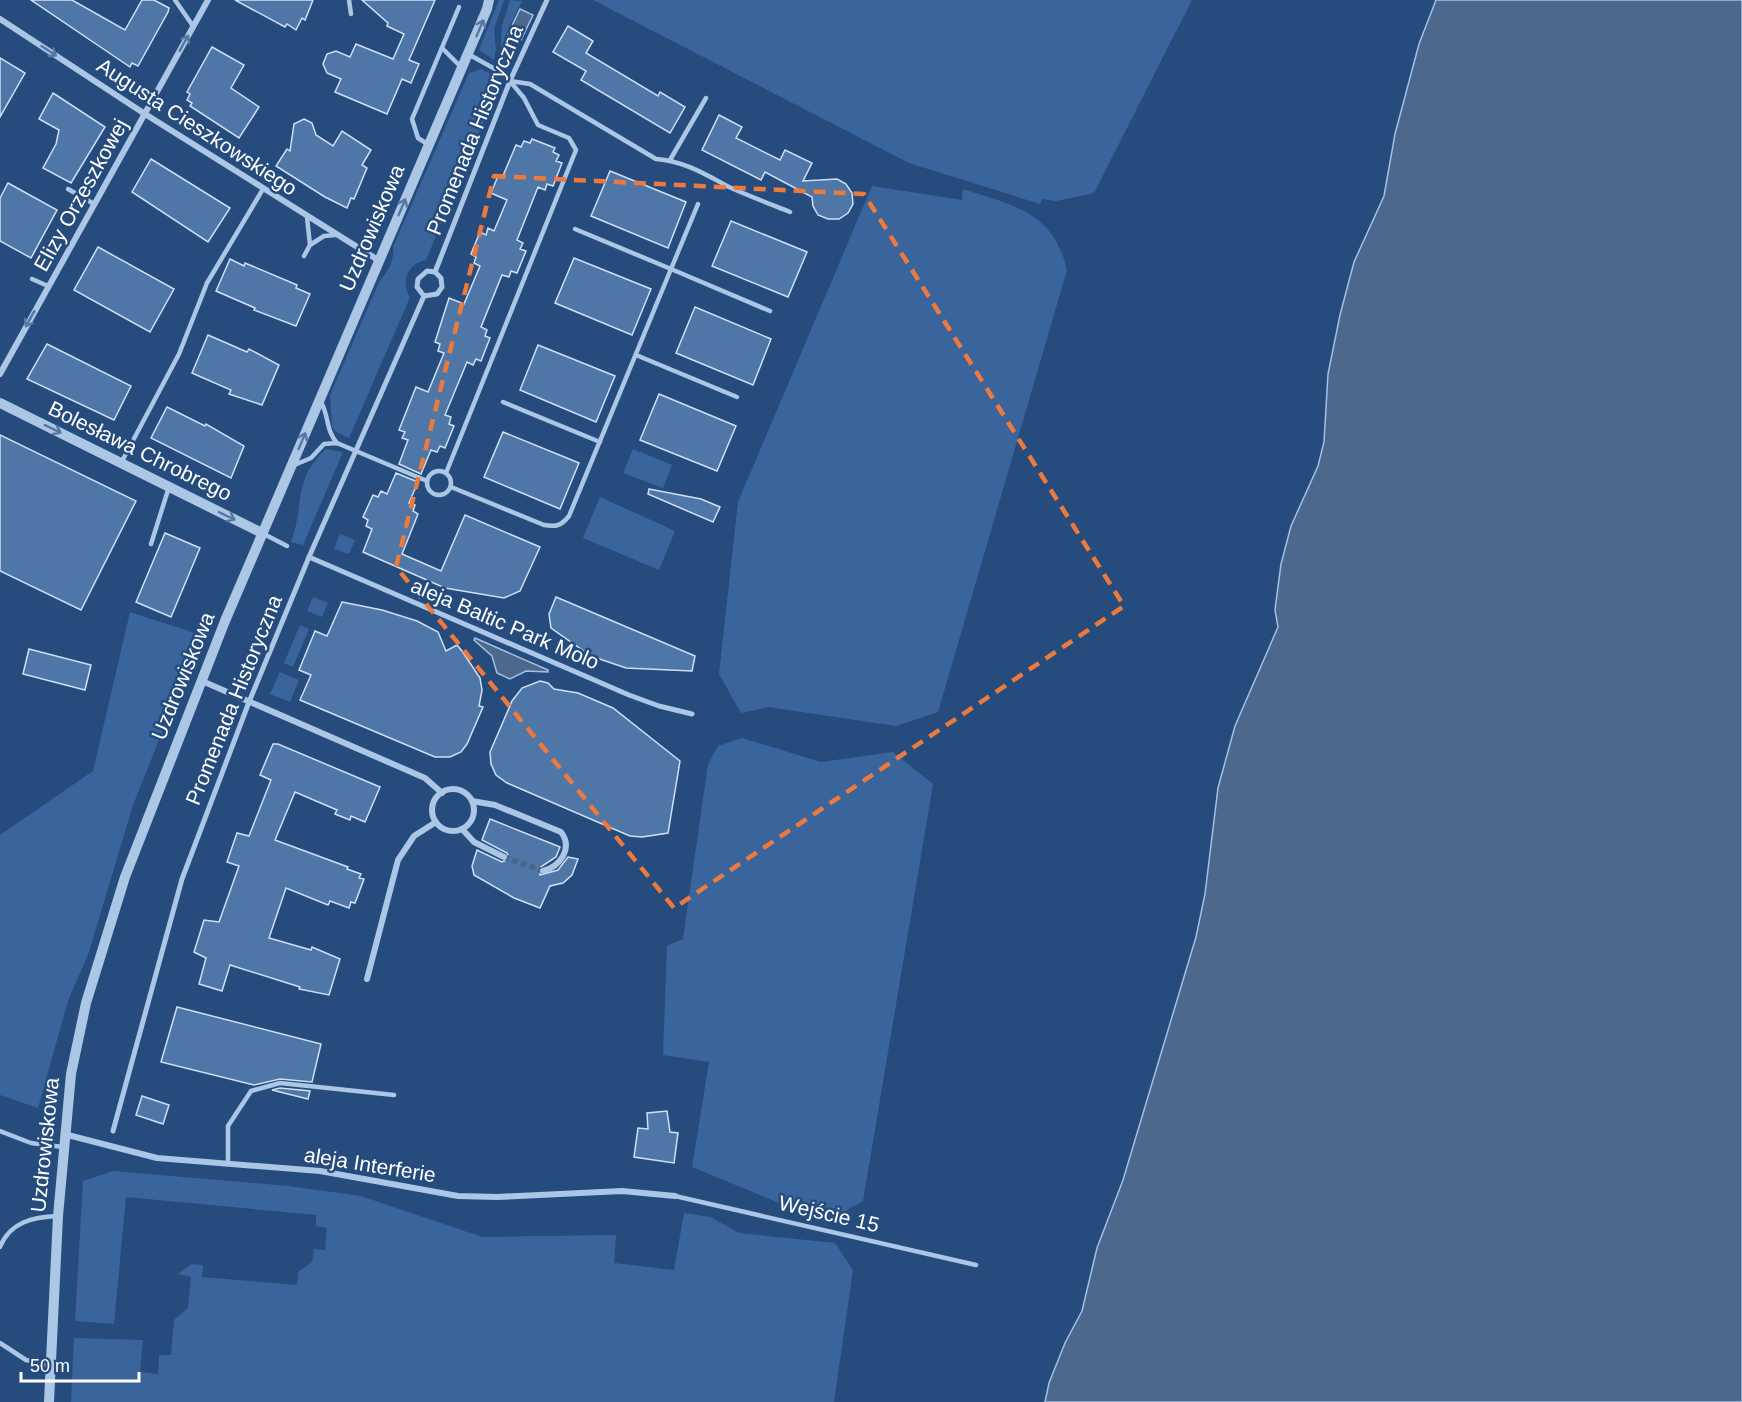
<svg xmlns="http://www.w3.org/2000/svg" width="1742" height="1402" font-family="Arial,sans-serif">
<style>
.green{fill:#3a659c}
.water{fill:#4c688c;stroke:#a1c0e6;stroke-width:1.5}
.building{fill:#4e76a7;stroke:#cfe0f4;stroke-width:1.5}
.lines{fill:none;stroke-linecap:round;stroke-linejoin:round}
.minor-tunnel{stroke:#476791;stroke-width:6;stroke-dasharray:6 3;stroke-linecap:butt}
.service{stroke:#acc6e5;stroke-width:4.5}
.pedestrian{stroke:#acc6e5;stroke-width:5}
.minor{stroke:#acc6e5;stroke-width:6}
.tertiary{stroke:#acc6e5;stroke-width:10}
.oneway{stroke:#5577a2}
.marked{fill:none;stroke:#ed7a3d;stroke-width:4.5;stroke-dasharray:12 8;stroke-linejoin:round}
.labels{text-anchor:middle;stroke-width:5;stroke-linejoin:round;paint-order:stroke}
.street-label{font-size:21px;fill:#fff;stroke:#264c7e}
</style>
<rect width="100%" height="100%" fill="#264c7e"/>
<g class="green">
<polygon points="499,0 504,0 494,29 496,49 494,60 479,50"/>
<polygon points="510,0 522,1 504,38 513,43 505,67 500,64 502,26"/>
<polygon points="593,0 1192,0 1094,193 1056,201 1042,199 1040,204 909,163"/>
<path d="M481 69 501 80 426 260C408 263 400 282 410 297L349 438 335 431 332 426 330 395 379 282C387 272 395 261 393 247L469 73Z"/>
<path d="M872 186 962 200 963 189C1014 206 1053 211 1067 270L938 712 896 726 768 707 741 713 719 674 738 502Z"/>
<path d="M326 449 343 452 303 545 291 542C305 505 292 480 326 449Z"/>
<polygon points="633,449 672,465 663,488 623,473"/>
<polygon points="600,497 675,531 659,570 583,538"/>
<polygon points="340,534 355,540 349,554 334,549"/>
<polygon points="313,597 328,603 322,617 307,611"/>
<polygon points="130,612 201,635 133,805 89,952 68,1001 38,1108 0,1095 0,835 93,771"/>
<polygon points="300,625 309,629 293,667 284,663"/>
<polygon points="280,672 299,680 290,702 270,694"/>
<polygon points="742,738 821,762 893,752 933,784 863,1201 825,1222 692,1167 709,1062 663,1055 667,946 683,939 708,764 718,746"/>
<polygon points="113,1171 288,1186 361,1196 482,1237 616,1235 614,1263 674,1270 684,1213 710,1217 739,1233 835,1243 853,1270 834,1402 71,1402 74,1338 143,1340 140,1372 158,1374 159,1355 171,1355 174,1320 188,1308 191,1277 178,1274 191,1264 203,1265 202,1277 297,1285 298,1272 312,1262 314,1249 325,1250 327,1228 316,1226 316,1215 126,1197 114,1324 75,1321 83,1181"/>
</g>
<g class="water">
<polygon points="1436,0 1742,0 1742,1402 1045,1402 1049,1383 1065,1343 1082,1311 1097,1248 1123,1180 1196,937 1205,894 1218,788 1235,726 1278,627 1275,610 1281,564 1291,526 1318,466 1324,442 1328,374 1340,315 1354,262 1384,196 1395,134 1419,44"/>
<polygon points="520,9 533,15 521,40 508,34"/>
<polygon points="475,638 548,670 548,672 526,671 510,679 497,673 492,656 474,640"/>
</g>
<g class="building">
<polygon points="31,0 72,0 125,30 142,0 154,0 169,8 168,12 138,66 132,63 130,67"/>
<polygon points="235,0 313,0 305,20 302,18 296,30 287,24 285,27"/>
<polygon points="362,0 435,0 409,60 419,64 411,83 402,79 387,114 335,92 341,79 327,73 323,64 327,54 336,51 350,57 356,44 393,59 404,34 387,26 388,23"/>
<polygon points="568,26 593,41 586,53 658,96 660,92 685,107 670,133 581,80 586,71 553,52"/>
<polygon points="212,47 244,65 231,88 259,107 239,138 190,106 192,103 187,100 190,94 187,92"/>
<polygon points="0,58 25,73 0,117"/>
<polygon points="53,93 105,127 71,183 43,168 56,144 59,130 39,119"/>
<polygon points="719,115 742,127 736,138 780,160 785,150 812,163 803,181 837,179 846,184 852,193 853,204 848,213 839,219 828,219 818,215 813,206 812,197 765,172 761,180 702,150"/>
<polygon points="304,119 312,123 316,135 333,146 342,131 371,150 362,165 367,168 354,199 351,198 347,208 325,197 276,166 287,149 290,151 294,124"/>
<polygon points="532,139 555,148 553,152 559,155 556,161 562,163 553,186 547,184 545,190 538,187 517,240 523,243 520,249 526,251 517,273 511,271 509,277 502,275 481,327 487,330 485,336 490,338 481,361 476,359 473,365 467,362 445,415 451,417 449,424 454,426 445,448 440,446 437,452 431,450 421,474 399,464 408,440 402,438 405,432 399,430 416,387 428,392 444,353 438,351 440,344 435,342 449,298 464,304 480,266 474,263 476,257 471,254 480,232 486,235 488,228 494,231 507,200 491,193 498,176 502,178 516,145 521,147 524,141 530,143"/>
<polygon points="151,159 230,208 208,242 132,192"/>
<polygon points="610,171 686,202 668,248 591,216"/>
<polygon points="8,183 57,210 31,258 0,241 0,198"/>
<polygon points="731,221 807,252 788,297 712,266"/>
<polygon points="98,247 174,289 150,332 74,290"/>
<polygon points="574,258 651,289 632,335 555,303"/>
<polygon points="230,259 244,266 245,263 297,285 296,288 310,294 296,326 254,310 255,308 216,291"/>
<polygon points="695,307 771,339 753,385 676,353"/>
<polygon points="208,335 247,352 249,349 279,365 262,405 229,394 231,390 192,373"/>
<polygon points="47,344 131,386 114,420 27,379"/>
<polygon points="538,345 615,376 596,422 520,390"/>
<polygon points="659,394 736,426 717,471 640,440"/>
<polygon points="167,407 205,426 206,424 244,446 231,478 151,438"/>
<polygon points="503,432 579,463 560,509 484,477"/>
<polygon points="0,435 136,501 81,610 0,571"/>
<polygon points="396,473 418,482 409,503 415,505 413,511 418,514 402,554 441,571 465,515 540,547 520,591 504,598 445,588 363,552 372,529 366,526 368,520 363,517 373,495 378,497 381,491 387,494"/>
<polygon points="649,489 701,499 720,507 713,522 648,494"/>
<polygon points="165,533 200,548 171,617 136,602"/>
<polygon points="556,597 695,656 692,671 626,668 591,656 551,628 549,614"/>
<polygon points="342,602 382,610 417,621 438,632 446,651 457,645 462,651 480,678 482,690 479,706 483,707 467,744 461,752 450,757 435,757 300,700 311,675 299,670 315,631 327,636"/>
<polygon points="29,649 91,665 85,690 23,674"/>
<polygon points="540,681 548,683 554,689 578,693 613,708 680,761 668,833 642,837 630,836 507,783 496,775 491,764 490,752 512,701 522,688"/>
<polygon points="273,744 278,744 380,787 365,822 351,816 350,820 335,814 337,810 295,792 275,840 348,867 347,869 361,874 359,878 364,879 355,903 351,902 349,908 330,901 328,905 286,888 269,938 311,950 312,947 340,959 329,995 299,989 300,987 230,965 222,991 199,984 206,958 194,952 204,920 219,922 239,866 227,862 237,833 249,836 271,780 260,775"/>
<polygon points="490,819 560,847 556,857 539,868 540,875 558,870 568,857 578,859 572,875 563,883 550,886 540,908 514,898 474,875 472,866 477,850 502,862 509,859 507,853 482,840"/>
<polygon points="177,1007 321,1044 312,1082 280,1079 254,1085 161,1062"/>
<polygon points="280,1088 310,1091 308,1099 272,1090"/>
<polygon points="142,1096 169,1105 163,1124 136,1115"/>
<polygon points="667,1111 670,1132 678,1133 674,1163 634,1157 638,1128 648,1129 647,1113"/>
</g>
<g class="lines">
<polyline class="minor-tunnel" points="504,857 543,871"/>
<g class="service">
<polyline points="175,0 193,26"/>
<polyline points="349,0 351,14"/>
<polyline points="442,48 462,68"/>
<path d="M510 81 530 84 656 159C684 161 705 174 729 187 749 196 770 204 790 212"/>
<polyline points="429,145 418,138 412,119 459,7"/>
<polyline points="670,160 706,98"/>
<polyline points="68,189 94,204"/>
<polyline points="307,217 310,245 324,236 335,235"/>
<polyline points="575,229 671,269 698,204"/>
<polyline points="304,256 310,245"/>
<polyline points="32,279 48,286"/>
<polyline points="636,355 737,397"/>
<path d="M321 402C329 416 326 431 337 443"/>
<polyline points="503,402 600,442"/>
<polyline points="121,463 179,354 207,283 263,189"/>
<polyline points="292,466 311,458 324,444 337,443 427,481"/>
<circle cx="439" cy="483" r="12"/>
<polyline points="446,473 576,150 569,138 538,125 524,98 504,74 468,54"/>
<path d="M451 487 544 525C556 527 561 526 569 516L671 269 770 311"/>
<polyline points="262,533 287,546"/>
<polyline points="151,544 169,487"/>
<polyline points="0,1131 31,1143 63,1147"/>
<polyline points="228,1164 228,1126 251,1091 280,1083 394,1095"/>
<polyline points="675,1196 976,1265"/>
<path d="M0 1247C10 1222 33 1217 58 1216"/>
<polyline points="0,1343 26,1360 50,1365"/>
</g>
<g class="pedestrian">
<polyline points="424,296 417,287 418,279 427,271 435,272"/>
<polyline points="309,557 629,695 659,706 692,714"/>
<polyline points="113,1131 182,879 249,702 309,557 424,296 437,294 442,287 441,278 435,272 510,81 547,0"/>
</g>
<g class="minor">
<polyline points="0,19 145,114 378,260"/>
<polyline points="0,374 208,0"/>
<polyline points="202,681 425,778 442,793"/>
<circle cx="453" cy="810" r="21"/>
<path d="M472 801 495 805 561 832C573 848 561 866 543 871"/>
<polyline points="462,829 474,842 504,857"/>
<polyline points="367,979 398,860 414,836 436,822"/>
<polyline points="64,1134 157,1158 320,1171 458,1196 497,1197 622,1191 675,1196"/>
</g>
<g class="tertiary">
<polyline points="0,403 262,533"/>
<polyline points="49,1402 58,1216 71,1074 86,1003 125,877 225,621 487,9 489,0"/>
</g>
</g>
<defs><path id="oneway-shaft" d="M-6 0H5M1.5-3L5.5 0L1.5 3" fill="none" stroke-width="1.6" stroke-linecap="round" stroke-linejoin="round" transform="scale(1.5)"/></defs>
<g class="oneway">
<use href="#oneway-shaft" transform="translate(480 28) rotate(-67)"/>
<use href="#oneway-shaft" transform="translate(184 43) rotate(-61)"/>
<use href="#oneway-shaft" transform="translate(49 51) rotate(33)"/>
<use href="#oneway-shaft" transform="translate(402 207) rotate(-67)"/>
<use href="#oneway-shaft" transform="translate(30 319) rotate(119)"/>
<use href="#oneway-shaft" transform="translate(53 429) rotate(26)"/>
<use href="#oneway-shaft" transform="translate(302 441) rotate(-67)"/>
<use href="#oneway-shaft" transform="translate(227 516) rotate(26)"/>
</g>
<path class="marked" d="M494 176 864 194 1124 606 674 908 396 567Z"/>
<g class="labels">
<g class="street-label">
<text transform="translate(197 127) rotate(33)" y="7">Augusta Cieszkowskiego</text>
<text transform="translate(475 130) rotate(-68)" y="7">Promenada Historyczna</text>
<text transform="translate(81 195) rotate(-61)" y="7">Elizy Orzeszkowej</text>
<text transform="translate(372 228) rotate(-67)" y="7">Uzdrowiskowa</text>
<text transform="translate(140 451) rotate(26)" y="7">Bolesława Chrobrego</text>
<text transform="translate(505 624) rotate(23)" y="7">aleja Baltic Park Molo</text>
<text transform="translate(183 676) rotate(-68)" y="7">Uzdrowiskowa</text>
<text transform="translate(234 700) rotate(-68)" y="7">Promenada Historyczna</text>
<text transform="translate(45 1145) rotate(-84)" y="7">Uzdrowiskowa</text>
<text transform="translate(370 1165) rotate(9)" y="7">aleja Interferie</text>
<text transform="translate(829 1214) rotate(13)" y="7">Wejście 15</text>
</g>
</g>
<path d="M21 1372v9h118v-9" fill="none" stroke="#ffffff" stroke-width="3"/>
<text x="30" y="1372" font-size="18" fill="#ffffff" stroke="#264c7e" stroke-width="4.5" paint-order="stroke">50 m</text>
</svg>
